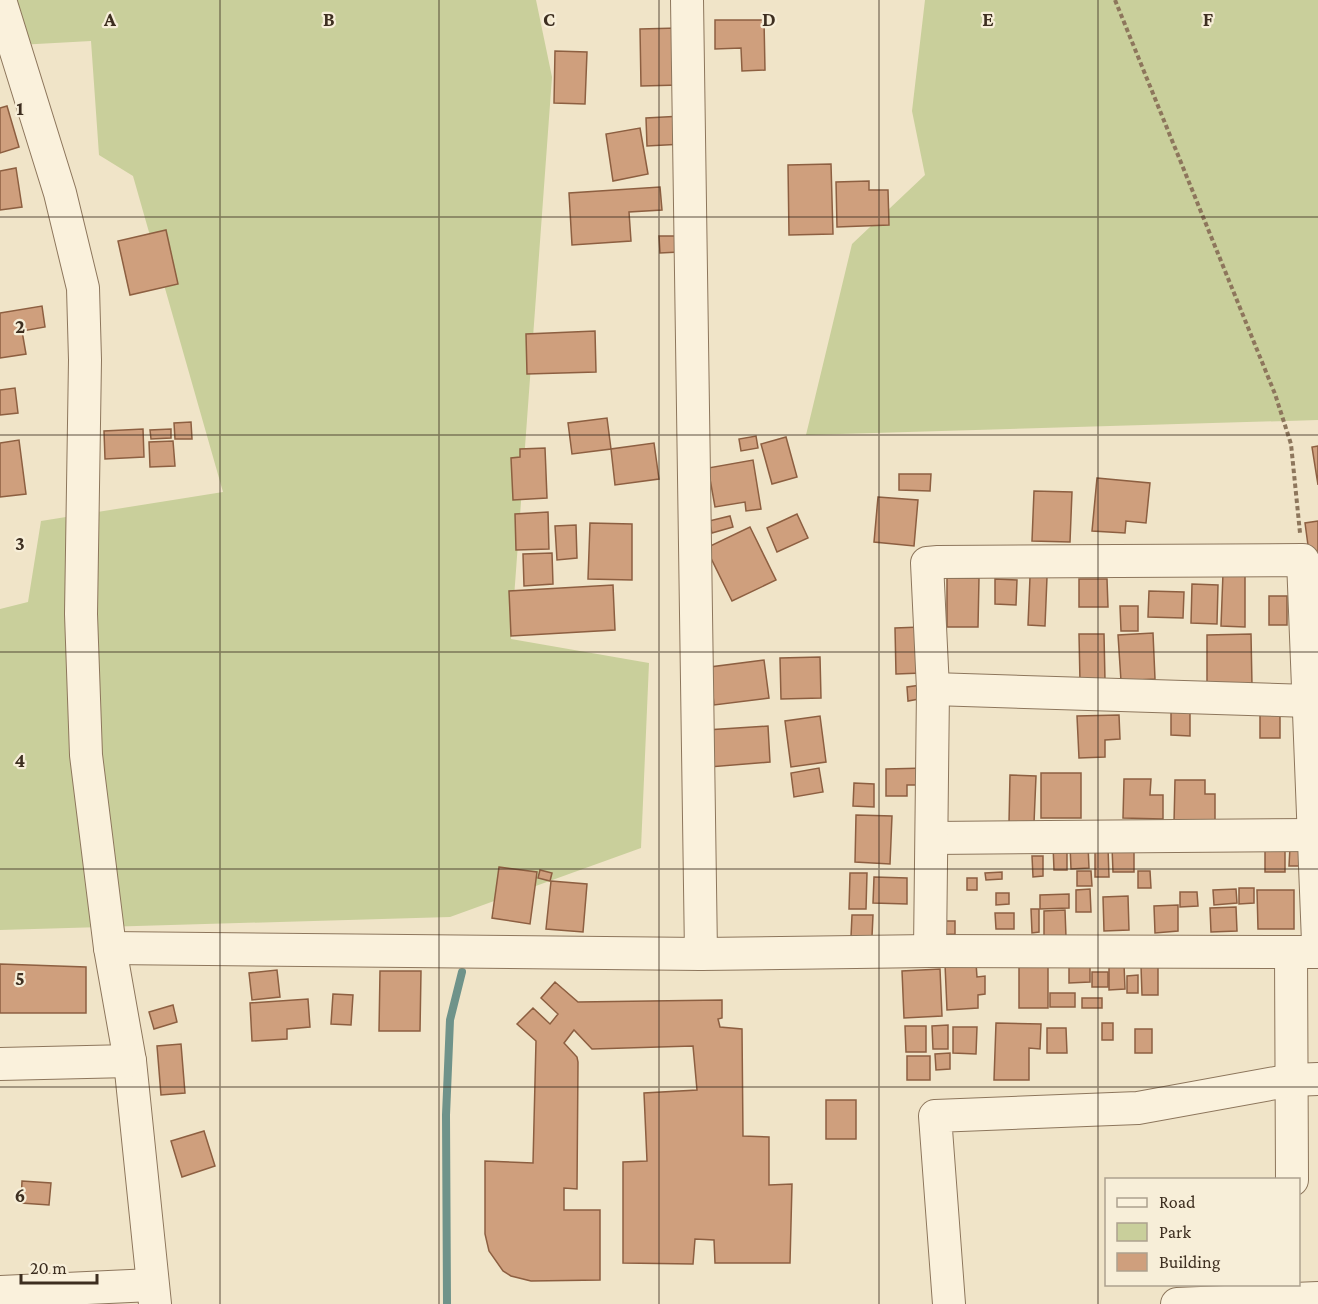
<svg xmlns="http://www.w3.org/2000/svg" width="1318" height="1304" font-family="'Crimson Pro',serif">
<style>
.green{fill:#c9cf9b}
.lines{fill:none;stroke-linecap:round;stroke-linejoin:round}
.stream{stroke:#6f938a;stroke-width:8}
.building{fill:#cf9f7d;stroke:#8d5f41;stroke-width:1.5}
.minor-casing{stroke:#8d765c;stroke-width:34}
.path{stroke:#8d765c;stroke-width:4;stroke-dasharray:4.5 3;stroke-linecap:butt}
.minor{stroke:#faf1dc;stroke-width:32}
.grid{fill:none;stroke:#3d2e20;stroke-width:1.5;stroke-opacity:0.55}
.grid-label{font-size:20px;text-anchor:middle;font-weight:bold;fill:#3d2e20;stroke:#f7eed8;stroke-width:4.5;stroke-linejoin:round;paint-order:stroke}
</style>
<rect width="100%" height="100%" fill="#f0e4c8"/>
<g class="green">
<polygon points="0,0 536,0 552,77 511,639 649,663 641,848 450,917 0,930 0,609 28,602 41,521 223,492 133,176 99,155 91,41 0,46"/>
<polygon points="925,0 1318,0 1318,420 806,435 852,244 925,175 912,111"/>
</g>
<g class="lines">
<polyline class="stream" points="447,1304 446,1115 450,1020 462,972"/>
</g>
<g class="building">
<polygon points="715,20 764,20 765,70 742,71 741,48 715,49"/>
<polygon points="678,28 680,85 641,86 640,29"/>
<polygon points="555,51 587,52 585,104 554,103"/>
<polygon points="7,106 19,147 0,153 0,108"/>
<polygon points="682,116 683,144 647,146 646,118"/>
<polygon points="640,128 648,174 613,181 606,134"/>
<polygon points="831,164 833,234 789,235 788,165"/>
<polygon points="16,168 22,207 0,210 0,171"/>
<polygon points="869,181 869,190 888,190 889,225 837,227 836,182"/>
<polygon points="660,187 662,210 629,212 631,241 572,245 569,193"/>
<polygon points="166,230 178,284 130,295 118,241"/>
<polygon points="659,236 679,236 679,252 660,253"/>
<polygon points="42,306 45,327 22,331 26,354 0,358 0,313"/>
<polygon points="595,331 596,372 527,374 526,334"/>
<polygon points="15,388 18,413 0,415 0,390"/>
<polygon points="607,418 611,449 572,454 568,423"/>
<polygon points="191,422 192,439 175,439 174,423"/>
<polygon points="143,429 144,457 105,459 104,431"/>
<polygon points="171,429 171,438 151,439 150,430"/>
<polygon points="756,436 758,448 741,451 739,439"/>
<polygon points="786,437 797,477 772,484 761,444"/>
<polygon points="19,440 26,494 0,497 0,443"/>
<polygon points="173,441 175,466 150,467 149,442"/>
<polygon points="654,443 659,479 615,485 611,449"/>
<polygon points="1318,446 1318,485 1312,447"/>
<polygon points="545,448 547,498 513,500 511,458 520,457 520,449"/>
<polygon points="753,460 761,509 746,511 745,502 715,507 708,468"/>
<polygon points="899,474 931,474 930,491 899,490"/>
<polygon points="1097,478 1150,483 1146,523 1126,521 1125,533 1092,531"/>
<polygon points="1034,491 1072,492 1070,542 1032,541"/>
<polygon points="878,497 918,500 914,546 874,542"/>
<polygon points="548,512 549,549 516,550 515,514"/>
<polygon points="797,514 808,538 777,552 767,528"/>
<polygon points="730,516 733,527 712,533 709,521"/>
<polygon points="1318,521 1318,559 1310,560 1305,523"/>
<polygon points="590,523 632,524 632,580 588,579"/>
<polygon points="576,525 577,558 557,560 555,526"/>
<polygon points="750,527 776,580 732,601 706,548"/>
<polygon points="552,553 553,584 524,586 523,554"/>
<polygon points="1223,573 1245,573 1245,627 1221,626"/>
<polygon points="1030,577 1047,577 1045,626 1028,625"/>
<polygon points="947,578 979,578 978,627 947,627"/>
<polygon points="995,579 1017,580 1016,605 995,604"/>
<polygon points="1079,579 1107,579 1108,607 1079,607"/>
<polygon points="1192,584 1218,585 1217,624 1191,623"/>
<polygon points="613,585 615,630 511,636 509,591"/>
<polygon points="1149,591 1184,592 1183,618 1148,617"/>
<rect x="1269" y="596" width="18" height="29"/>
<polygon points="1120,606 1138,606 1138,631 1121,631"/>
<polygon points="921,627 922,673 896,674 895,628"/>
<polygon points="1153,633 1155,679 1121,681 1118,635"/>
<polygon points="1079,634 1104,634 1105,681 1080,682"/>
<polygon points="1251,634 1252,686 1207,686 1207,635"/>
<polygon points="820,657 821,698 781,699 780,658"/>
<polygon points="764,660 769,698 714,705 710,667"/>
<polygon points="928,684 930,697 908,701 907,687"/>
<polygon points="1190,708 1190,736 1171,735 1171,709"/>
<rect x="1260" y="711" width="20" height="27"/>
<polygon points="1119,715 1120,739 1105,740 1105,757 1079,758 1077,716"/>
<polygon points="820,716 826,762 791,767 785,721"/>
<polygon points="768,726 770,762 709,767 706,730"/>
<polygon points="819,768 823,792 794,797 791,773"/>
<polygon points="926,768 925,785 907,785 907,796 886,796 886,769"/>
<rect x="1041" y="773" width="40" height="45"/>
<polygon points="1010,775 1036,776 1034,823 1009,823"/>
<polygon points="1124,779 1151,779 1150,795 1163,795 1163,819 1123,818"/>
<polygon points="1175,780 1205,780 1205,794 1215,794 1215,824 1174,823"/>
<polygon points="854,783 874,784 874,807 853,806"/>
<polygon points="856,815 892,816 890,864 855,862"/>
<polygon points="1053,845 1067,845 1067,870 1054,870"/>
<polygon points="1070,845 1088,845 1089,868 1071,869"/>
<polygon points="1095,847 1108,847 1109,877 1095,877"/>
<polygon points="1112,847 1134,847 1134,872 1113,872"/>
<rect x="1265" y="847" width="20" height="25"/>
<polygon points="1290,847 1306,847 1306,866 1289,866"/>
<polygon points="1032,856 1043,856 1043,876 1033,877"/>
<polygon points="499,867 537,872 530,924 492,918"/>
<polygon points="540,870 552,873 550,881 538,878"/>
<polygon points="1077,871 1091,871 1092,886 1077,886"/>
<polygon points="1138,871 1150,871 1151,888 1138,888"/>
<polygon points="1002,872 1002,879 986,880 985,873"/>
<polygon points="850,873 867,873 866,909 849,909"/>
<polygon points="874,877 907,878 907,904 873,903"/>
<rect x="967" y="878" width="10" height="12"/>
<polygon points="551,881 587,884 583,932 546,929"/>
<polygon points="1239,888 1254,888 1254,903 1239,904"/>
<polygon points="1090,889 1091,912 1076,912 1076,890"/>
<polygon points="1236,889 1237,903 1214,905 1213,890"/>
<polygon points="1257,890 1294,890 1294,929 1258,929"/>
<polygon points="1180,892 1197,892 1198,906 1180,907"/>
<polygon points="996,893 1009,893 1009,904 996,905"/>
<polygon points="1069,894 1069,908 1040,909 1040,895"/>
<polygon points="1128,896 1129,930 1104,931 1103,897"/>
<polygon points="1178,905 1178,931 1155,933 1154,906"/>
<polygon points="1236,907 1237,931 1211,932 1210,908"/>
<polygon points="1031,909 1039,909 1039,932 1032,933"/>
<polygon points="1065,910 1066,937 1044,938 1044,911"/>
<polygon points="995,913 1014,913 1014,929 996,929"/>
<polygon points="852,915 873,915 872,937 851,937"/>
<polygon points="936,921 955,921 955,934 936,935"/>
<polygon points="1069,960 1090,960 1090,982 1069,983"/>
<polygon points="976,963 977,977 985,976 985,994 978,995 978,1008 947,1010 945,964"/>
<polygon points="0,964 86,967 86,1013 0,1013"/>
<rect x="1019" y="964" width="29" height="44"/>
<polygon points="1109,964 1124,964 1125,989 1109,990"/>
<polygon points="1158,965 1158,995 1142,995 1141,966"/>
<polygon points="940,969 942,1016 904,1018 902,971"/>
<polygon points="277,970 280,997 252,1000 249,973"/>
<polygon points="380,971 421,971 420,1031 379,1031"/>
<rect x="1092" y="972" width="16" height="15"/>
<polygon points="1138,975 1138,993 1127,993 1127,976"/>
<polygon points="555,982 578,1002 722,1000 722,1018 718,1019 720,1027 742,1029 743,1136 769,1137 769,1185 792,1184 790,1263 715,1263 714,1240 695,1239 693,1264 623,1263 623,1162 647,1161 644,1093 697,1090 693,1046 592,1049 574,1030 564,1043 577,1057 578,1062 577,1189 564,1188 564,1210 600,1210 600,1280 531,1281 511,1276 503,1271 489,1251 485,1234 485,1161 533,1163 536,1041 517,1024 533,1008 550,1024 558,1014 541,998"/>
<rect x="1050" y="993" width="25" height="14"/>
<polygon points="333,994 353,995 351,1025 331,1024"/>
<rect x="1082" y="998" width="20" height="10"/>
<polygon points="308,999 310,1027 287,1029 287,1039 252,1041 250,1003"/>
<polygon points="173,1005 177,1022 154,1029 149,1012"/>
<polygon points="996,1023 1041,1024 1040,1049 1029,1048 1029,1080 994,1080"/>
<rect x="1102" y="1023" width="11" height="17"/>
<polygon points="948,1025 948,1049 933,1049 932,1026"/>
<polygon points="905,1026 926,1026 926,1052 906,1052"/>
<polygon points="953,1027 977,1027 976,1054 953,1053"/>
<polygon points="1047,1028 1066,1028 1067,1053 1047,1053"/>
<rect x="1135" y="1029" width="17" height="24"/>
<polygon points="181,1044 185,1093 161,1095 157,1046"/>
<polygon points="950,1053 950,1069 936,1070 935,1054"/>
<rect x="907" y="1056" width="23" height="24"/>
<rect x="826" y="1100" width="30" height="39"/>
<polygon points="204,1131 215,1166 182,1177 171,1141"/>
<polygon points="22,1181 51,1183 49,1205 21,1203"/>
</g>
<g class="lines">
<g class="minor-casing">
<g id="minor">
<polyline points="0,0 60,193 83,288 85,360 81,614 86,755 110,948 130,1061 155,1304"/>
<polyline points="687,0 701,954"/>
<polyline points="933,689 1309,701"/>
<polyline points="932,838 1314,835"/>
<polyline points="110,948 701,954 930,951 1318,952"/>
<polyline points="930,951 933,689 927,563 938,562 1303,560 1318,942"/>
<polyline points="1291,952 1292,1180"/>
<polyline points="0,1064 130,1061"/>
<polyline points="0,1292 152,1285"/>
<polyline points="949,1304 935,1116 1138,1108 1292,1080 1318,1079"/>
<polyline points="1177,1304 1318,1298"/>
</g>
</g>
<polyline class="path" points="1115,0 1275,394 1291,444 1300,533"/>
<use href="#minor" class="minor"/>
</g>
<path class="grid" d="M220 0V1304M439 0V1304M659 0V1304M879 0V1304M1098 0V1304M0 217H1318M0 435H1318M0 652H1318M0 869H1318M0 1087H1318"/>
<g class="grid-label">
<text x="110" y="26">A</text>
<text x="329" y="26">B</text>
<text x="549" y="26">C</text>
<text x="769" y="26">D</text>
<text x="988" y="26">E</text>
<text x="1208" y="26">F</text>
<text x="20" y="115">1</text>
<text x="20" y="333">2</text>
<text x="20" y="550">3</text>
<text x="20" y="767">4</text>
<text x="20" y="985">5</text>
<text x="20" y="1202">6</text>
</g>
<rect x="1105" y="1178" width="195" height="108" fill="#f7eed8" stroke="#ada18e" stroke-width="1.5"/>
<rect x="1117" y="1198" width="30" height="9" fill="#faf1dc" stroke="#ada18e" stroke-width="1.5"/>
<text x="1159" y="1208" font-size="18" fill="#3d2e20">Road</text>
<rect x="1117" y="1223" width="30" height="18" fill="#c9cf9b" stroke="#ada18e" stroke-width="1.5"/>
<text x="1159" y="1238" font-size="18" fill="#3d2e20">Park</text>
<rect x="1117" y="1253" width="30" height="18" fill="#cf9f7d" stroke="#ada18e" stroke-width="1.5"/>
<text x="1159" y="1268" font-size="18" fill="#3d2e20">Building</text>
<path d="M21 1274v9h76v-9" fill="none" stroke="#3d2e20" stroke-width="3"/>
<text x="30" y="1274" font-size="18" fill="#3d2e20" stroke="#f7eed8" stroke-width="4.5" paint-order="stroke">20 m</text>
</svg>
